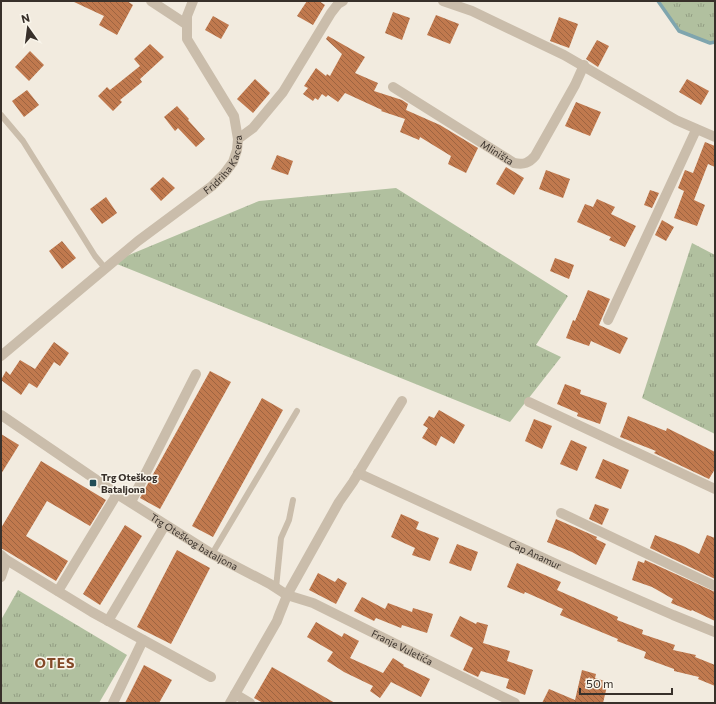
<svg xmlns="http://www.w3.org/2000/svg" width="716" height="704" font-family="Commissioner,sans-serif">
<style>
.grass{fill:url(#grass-tufts)}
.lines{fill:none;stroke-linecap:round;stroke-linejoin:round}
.stream{stroke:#7fa5ae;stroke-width:3.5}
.building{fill:url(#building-back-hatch)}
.lane{stroke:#cabdab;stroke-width:6}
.street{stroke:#cabdab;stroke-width:10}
.poi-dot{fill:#214d57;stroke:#f9f5eb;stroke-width:1.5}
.labels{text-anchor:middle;stroke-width:3;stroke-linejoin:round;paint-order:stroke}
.street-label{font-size:10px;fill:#38302a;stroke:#f9f5eb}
.poi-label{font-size:10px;font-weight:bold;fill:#38302a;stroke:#f9f5eb;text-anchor:start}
.district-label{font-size:14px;font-weight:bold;letter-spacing:1px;fill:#834927;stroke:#f9f5eb}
</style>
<defs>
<pattern id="grass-tufts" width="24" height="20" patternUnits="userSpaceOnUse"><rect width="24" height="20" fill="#b1c09f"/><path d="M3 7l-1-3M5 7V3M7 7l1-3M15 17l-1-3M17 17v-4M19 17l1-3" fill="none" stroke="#919c82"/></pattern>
<pattern id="building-back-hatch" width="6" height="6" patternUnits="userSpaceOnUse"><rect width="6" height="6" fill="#c0794e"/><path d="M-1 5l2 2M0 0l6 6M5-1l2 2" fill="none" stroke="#9d6441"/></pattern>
</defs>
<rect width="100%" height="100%" fill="#f2ebdf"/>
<g class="grass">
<polygon points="658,1 715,1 715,42 710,43 679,31"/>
<polygon points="396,188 568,296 536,345 561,357 510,422 112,262 259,201"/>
<polygon points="692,243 715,255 715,434 642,398"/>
<polygon points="18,590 127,655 99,703 1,703 1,620"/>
</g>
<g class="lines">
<polyline class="stream" points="658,1 679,31 710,43 715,42"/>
</g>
<g class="building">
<polygon points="72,1 127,1 133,5 117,35 99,25 104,16"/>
<polygon points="307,1 319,1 325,5 313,25 297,16"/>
<polygon points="393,12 410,18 402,40 385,33"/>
<polygon points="436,15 459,24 450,44 427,35"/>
<polygon points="213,16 229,25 221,39 205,30"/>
<polygon points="559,17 578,24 569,48 550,41"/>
<polygon points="328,36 365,57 355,73 378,83 374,91 402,100 408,104 406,110 440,125 478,148 466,173 448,164 451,156 420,137 419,140 400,132 405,119 381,111 382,110 345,93 338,102 328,95 326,97 322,94 318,100 315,98 313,101 303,94 308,88 304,86 316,68 326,76 327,74 330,76 342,54 326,39"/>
<polygon points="597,40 609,46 598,67 586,59"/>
<polygon points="150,44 164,57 140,79 142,82 120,100 122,102 113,111 98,96 107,87 110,90 140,66 134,59"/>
<polygon points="30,51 44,65 29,81 15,67"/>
<polygon points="255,79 270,93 253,113 237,99"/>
<polygon points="687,79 709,91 701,105 679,92"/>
<polygon points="27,90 39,105 24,117 12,101"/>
<polygon points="576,102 601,112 590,136 565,126"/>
<polygon points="177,106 189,119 188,120 205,139 196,147 178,128 175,131 164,117"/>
<polygon points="705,142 715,146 715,167 708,164 694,200 705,205 697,226 674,218 684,191 678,188 685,170 693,173"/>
<polygon points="277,155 293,161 288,175 271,169"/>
<polygon points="506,167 524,178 514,195 496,184"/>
<polygon points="546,170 570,179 563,198 539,189"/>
<polygon points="163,177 175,188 161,201 150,189"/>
<polygon points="650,190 659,193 652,208 644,205"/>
<polygon points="106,197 117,213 102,224 90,209"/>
<polygon points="597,199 615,207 611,214 636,226 625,247 609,240 611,237 577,222 585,204 593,207"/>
<polygon points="662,220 674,227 666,241 655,235"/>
<polygon points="62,241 76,258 62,269 49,251"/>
<polygon points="555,258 574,265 569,279 550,271"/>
<polygon points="588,290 610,299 599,325 628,338 620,354 591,341 589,346 566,338 573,320 575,321"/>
<polygon points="54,342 69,353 60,366 54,362 37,388 29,383 21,395 1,380 6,371 10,375 20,360 35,369"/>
<polygon points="210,371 231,382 160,509 140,498"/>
<polygon points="565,384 581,390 580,394 607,403 600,424 577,416 578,413 557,404"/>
<polygon points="262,398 283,410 213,537 192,526"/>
<polygon points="439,410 465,425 454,444 441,436 436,446 422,438 428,428 423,425 429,416 434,418"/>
<polygon points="628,416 666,431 667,428 715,452 715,469 709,479 654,453 656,451 620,437"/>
<polygon points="534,419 552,426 542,449 525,441"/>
<polygon points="1,434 19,445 1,474"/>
<polygon points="571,440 587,447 577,471 560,464"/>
<polygon points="603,459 629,470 621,489 595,478"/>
<polygon points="41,461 106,500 90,526 47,501 26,536 68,561 56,581 1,548 1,528"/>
<polygon points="595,504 609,509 602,525 589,519"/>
<polygon points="401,514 419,522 416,529 439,538 430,561 412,555 415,548 391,537"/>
<polygon points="556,519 597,537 596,539 606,544 596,565 572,552 547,542"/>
<polygon points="125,525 142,536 100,605 83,594"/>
<polygon points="655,535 683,546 699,554 707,535 715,538 715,579 650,548"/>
<polygon points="457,544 478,552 471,571 449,563"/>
<polygon points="177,550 210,568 171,644 137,627"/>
<polygon points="645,560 715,592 715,621 692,610 691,611 671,603 673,599 652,587 632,580 638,561 644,563"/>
<polygon points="517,563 561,582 557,590 618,617 617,620 643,630 642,634 675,645 673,650 696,655 695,657 715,665 715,686 698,679 699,677 674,671 674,669 644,658 646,652 617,641 618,639 560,615 563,609 525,592 524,594 507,587"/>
<polygon points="318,573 335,582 338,578 347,583 336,604 309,590"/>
<polygon points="362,597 385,609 388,603 412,612 413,608 433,614 427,633 402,625 401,628 376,618 374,621 354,611"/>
<polygon points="460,616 476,624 477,622 488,625 483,643 510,651 507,661 533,670 525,695 506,688 509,679 481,671 478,677 463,670 473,648 450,636"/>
<polygon points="316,622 342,637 344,633 359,641 350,658 383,673 393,658 404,665 403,666 430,679 421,697 391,682 380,698 370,691 373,686 344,672 327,661 333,652 307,637"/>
<polygon points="144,665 172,680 159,703 125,703"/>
<polygon points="272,667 335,703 263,703 254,698"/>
<polygon points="582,670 596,674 595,678 608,682 603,703 542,703 549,689 575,700"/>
</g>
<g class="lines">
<g class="lane">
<polyline points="1,115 23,141 95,256 105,268"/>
<polyline points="212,554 297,411"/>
<polyline points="276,588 281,538 289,520 293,500"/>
</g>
<g class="street">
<polyline points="151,1 186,24"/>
<polyline points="443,1 472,11 564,55 676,120 715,137"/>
<path id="s1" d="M393 87 514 163C524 165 529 163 535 156L575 85 584 65"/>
<polyline points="238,139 253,128 283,92 331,13 338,4 343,1"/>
<polyline points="608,320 696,130"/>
<path id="s2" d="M1 356 138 241 212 186 224 174 233 162 237 150 238 139 234 116 187 39V16L193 1"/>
<polyline points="529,402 715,489"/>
<path id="s3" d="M1 415 117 494 212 554 270 584 287 595 313 603 515 703"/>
<path id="s4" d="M358 473 565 568 673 615 715 632"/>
<polyline points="131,502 196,374"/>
<polyline points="561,513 715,586"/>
<polyline points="5,559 92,612 211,677"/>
<polyline points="1,577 5,565 5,559 1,555"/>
<polyline points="58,591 117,494"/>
<polyline points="108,621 165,525"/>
<polyline points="235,694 250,703"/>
<polyline points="113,703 143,640"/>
<path d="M230 703 277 621C280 612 284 604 287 595L339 502 353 482 402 401"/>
</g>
</g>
<rect class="poi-dot" x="89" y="479" width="8" height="8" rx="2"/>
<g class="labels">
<g class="street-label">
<text dy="4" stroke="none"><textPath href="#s1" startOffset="123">Mliništa</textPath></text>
<text dy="4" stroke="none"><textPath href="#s2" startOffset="296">Fridriha Kacera</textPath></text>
<text dy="4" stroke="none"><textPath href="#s3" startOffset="231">Trg Oteškog bataljona</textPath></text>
<text dy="4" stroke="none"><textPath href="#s4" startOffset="195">Cap Anamur</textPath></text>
<text dy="4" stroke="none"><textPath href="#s3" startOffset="465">Franje Vuletića</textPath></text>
</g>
<g class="poi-label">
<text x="101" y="481">Trg Oteškog<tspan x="101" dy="12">Bataljona</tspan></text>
</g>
<g class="district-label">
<text x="55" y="668">OTES</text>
</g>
</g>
<rect width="716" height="704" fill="none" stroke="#38302a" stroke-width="4"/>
<g transform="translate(28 28) rotate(346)" stroke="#f9f5eb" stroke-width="3" paint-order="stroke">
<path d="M0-3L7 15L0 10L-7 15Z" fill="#38302a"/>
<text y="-6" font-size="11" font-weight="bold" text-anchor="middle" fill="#38302a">N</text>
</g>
<path d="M580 688v6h92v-6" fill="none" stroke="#38302a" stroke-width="2"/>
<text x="586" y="688" font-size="12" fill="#38302a" stroke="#f9f5eb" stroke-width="3" paint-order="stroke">50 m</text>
</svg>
